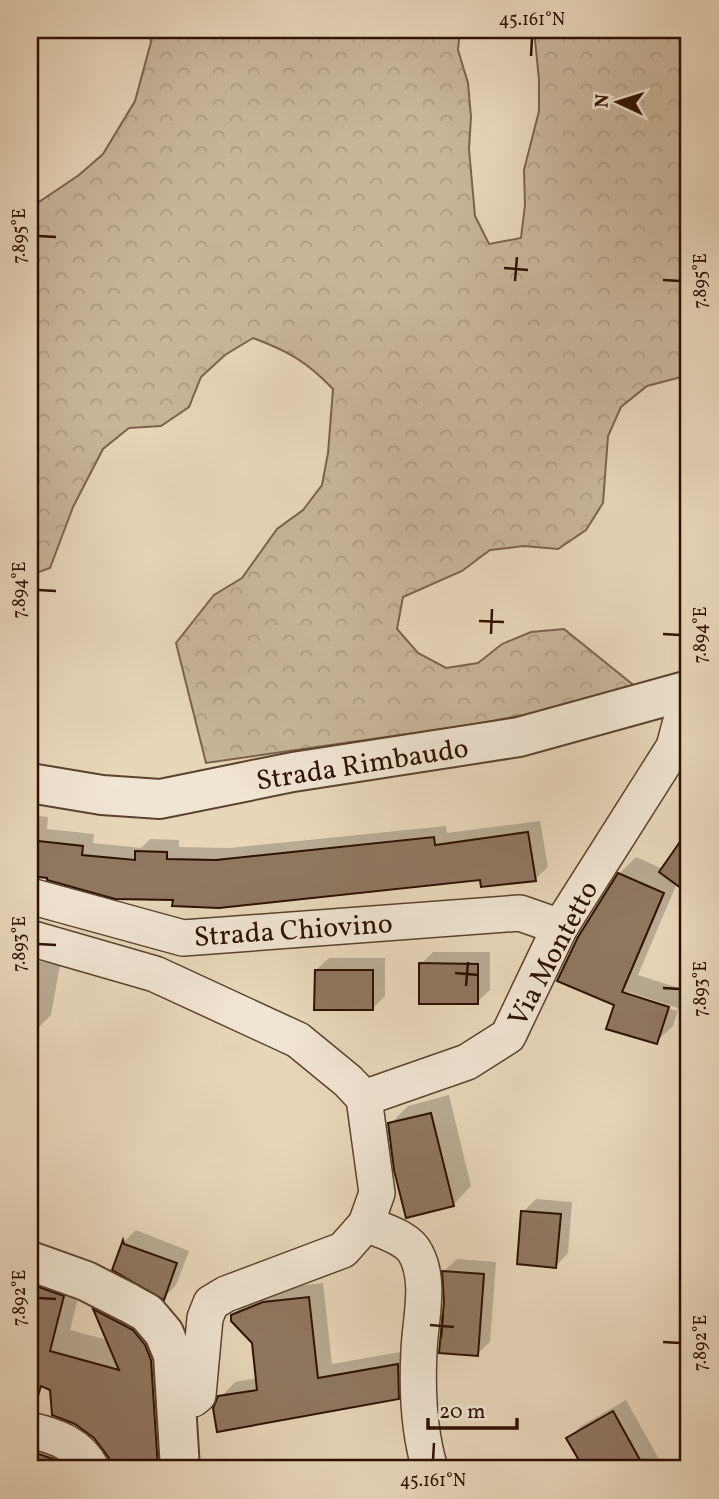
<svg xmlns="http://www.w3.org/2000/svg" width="719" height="1499" font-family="Vollkorn,serif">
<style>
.forest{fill:url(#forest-crowns);stroke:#7b634d;stroke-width:2}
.shadow{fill:#0003;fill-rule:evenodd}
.building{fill:#8f7761;stroke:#2e1100;stroke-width:2}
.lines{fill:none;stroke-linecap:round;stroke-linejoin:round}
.minor-casing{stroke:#5c422e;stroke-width:38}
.tertiary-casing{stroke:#5c422e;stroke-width:42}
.minor{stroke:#f0e4d2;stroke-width:35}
.tertiary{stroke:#f0e4d2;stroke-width:38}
.ticks{fill:none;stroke:#2e1100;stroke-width:2.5}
.labels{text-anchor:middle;stroke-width:5;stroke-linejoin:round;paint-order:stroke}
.street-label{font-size:28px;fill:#2e1100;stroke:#f0e4d2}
.neatline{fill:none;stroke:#2e1100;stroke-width:2.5}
.ticks-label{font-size:18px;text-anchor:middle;fill:#2e1100}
</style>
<defs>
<pattern id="forest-crowns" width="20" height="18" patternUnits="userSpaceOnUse" patternTransform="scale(1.75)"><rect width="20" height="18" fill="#c8b59a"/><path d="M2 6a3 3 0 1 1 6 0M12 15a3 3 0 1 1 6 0" fill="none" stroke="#ac9b83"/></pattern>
</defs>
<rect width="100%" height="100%" fill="#e8d6ba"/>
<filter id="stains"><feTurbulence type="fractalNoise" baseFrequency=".00286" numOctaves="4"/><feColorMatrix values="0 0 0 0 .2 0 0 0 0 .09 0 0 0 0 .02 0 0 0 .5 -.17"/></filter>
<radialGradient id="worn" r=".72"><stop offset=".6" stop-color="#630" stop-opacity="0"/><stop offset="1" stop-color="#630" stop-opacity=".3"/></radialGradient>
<path class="forest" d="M148 30H460L458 50 468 83 471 117 469 149 475 216 489 244 521 238 525 205 524 170 539 111V80L534 30H689V375L647 386 621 407 608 436 603 503 586 530 558 549 524 546 490 550 462 571 403 597 397 629 418 653 446 668 478 663 502 644 531 632 564 629 642 692 477 724 206 763 176 643 214 595 242 578 277 529 303 510 322 485 328 453 333 389C306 361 288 351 253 338L225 355 201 377 189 407 161 426 129 428 103 449 73 507 50 568 30 575V208L79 175 103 154 135 101 151 42Z"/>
<g class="shadow">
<polygon points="30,815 48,817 47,829 94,834 93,843 141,848 150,839 179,840 179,847 230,848 446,826 447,833 540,821 548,867 535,879 482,878 174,898 30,874"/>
<path d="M689 832V892L677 883 638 975 685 990 673 1026 656 1042 616 1004 619 874 636 857 663 869ZM628 992 678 1008 677 1011 628 996Z"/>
<polygon points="433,952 490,952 490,990 477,1002 421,964"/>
<polygon points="329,958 385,958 385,996 373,1008 316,970"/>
<polygon points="30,960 60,965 51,1015 33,1033 30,1032"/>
<polygon points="449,1095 471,1186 453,1205 390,1124 408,1106"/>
<polygon points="536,1199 572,1202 568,1253 556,1266 523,1212"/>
<polygon points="136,1230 189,1251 176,1285 164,1298 114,1269 125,1241"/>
<polygon points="30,1242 84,1275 70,1330 108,1340 95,1309 115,1289 154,1309 191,1469 30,1469 30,1413 105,1466 114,1468 111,1458 97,1439 51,1389 30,1380"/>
<polygon points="457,1259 496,1262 490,1342 477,1354 445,1302 444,1271"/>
<polygon points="323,1283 332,1364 412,1350 413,1383 398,1398 220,1398 235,1382 258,1378 254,1342 233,1315 248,1300 279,1288"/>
<polygon points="626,1400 659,1459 648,1469 586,1469 568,1438 581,1426"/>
</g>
<g class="building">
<polygon points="689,829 689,894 659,872"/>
<polygon points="528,832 536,881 481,887 480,880 219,908 172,906 173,900 115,899 47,880 47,878 30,876 30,840 83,846 82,855 135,860 135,851 167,852 167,859 216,860 434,837 435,845"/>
<polygon points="618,873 664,893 622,992 669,1007 657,1044 606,1029 614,1005 557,981 578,937"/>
<polygon points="419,963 478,964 478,1004 419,1004"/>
<polygon points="315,970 373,970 373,1010 314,1010"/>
<polygon points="431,1113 454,1206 406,1218 394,1170 388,1123"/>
<polygon points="521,1211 561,1214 556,1268 517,1264"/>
<polygon points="123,1240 124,1244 177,1263 164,1300 112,1270"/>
<polygon points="442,1271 484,1274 478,1356 439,1353 444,1302"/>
<polygon points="30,1284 64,1296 50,1351 119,1370 93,1309 133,1330 145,1345 151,1360 158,1469 112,1469 109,1458 94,1438 75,1424 52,1415 50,1390 41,1386 38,1396 30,1395"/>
<polygon points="309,1297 318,1378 398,1364 399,1399 217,1432 213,1408 218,1396 257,1390 252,1343 231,1321 231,1315 263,1302"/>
<polygon points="613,1411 645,1469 584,1469 566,1438"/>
<polygon points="30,1451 56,1460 68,1469 30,1469"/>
</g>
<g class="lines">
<g class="minor-casing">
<g id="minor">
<polyline points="30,896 183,938 520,913 560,927"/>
<polyline points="30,938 155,974 298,1040 348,1081 364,1098"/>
<polyline points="364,1098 467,1062 508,1036 560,927 674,747 689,691"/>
<path d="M366 1224C382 1231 408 1237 416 1254 431 1282 420 1320 419 1351 417 1389 419 1432 430 1469"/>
<polyline points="177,1399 193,1399 198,1395 205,1318 211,1303 226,1294 343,1250 366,1224 377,1193 364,1098"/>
<path d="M30 1430C56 1436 79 1444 92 1469"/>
</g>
</g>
<g class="tertiary-casing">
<g id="tertiary">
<polyline points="30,783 102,795 160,799 293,772 519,737 689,690"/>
<polyline points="30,1261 86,1281 129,1303 147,1313 164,1333 173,1355 180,1469"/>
</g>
</g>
<use href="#minor" class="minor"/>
<use href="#tertiary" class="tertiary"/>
</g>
<path class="ticks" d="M531 56 532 38M38 236 56 237M504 268 528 270M663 280 680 281M515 281 517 257M38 590 56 591M479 621 504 622M491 634 492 609M663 634 680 635M38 944 56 945M455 973 479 975M466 986 468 962M663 988 680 989M38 1298 56 1299M430 1325 454 1327M441 1338 443 1314M663 1342 680 1343M433 1460 434 1443"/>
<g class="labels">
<g class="street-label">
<text transform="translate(362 763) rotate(-9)" y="10">Strada Rimbaudo</text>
<text transform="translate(293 929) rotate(-4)" y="10">Strada Chiovino</text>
<text transform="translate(552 953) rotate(-62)" y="10">Via Montetto</text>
</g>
</g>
<rect width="719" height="1499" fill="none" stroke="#e8d6ba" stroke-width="77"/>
<g transform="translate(618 102) rotate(274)" stroke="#f0e4d2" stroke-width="5" paint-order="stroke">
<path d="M0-5L12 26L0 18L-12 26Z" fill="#2e1100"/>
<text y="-10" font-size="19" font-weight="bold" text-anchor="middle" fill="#2e1100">N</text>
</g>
<path d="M428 1418v10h89v-10" fill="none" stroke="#2e1100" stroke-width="3.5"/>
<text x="439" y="1418" font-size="21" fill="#2e1100" stroke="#f0e4d2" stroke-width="5" paint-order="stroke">20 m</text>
<rect x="38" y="38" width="642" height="1422" class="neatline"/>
<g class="ticks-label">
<text x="532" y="25">45.161°N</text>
<text transform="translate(19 236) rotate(-90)" y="6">7.895°E</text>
<text transform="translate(700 281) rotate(-90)" y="6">7.895°E</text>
<text transform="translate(19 590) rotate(-90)" y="6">7.894°E</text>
<text transform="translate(700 635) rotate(-90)" y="6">7.894°E</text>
<text transform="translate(19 944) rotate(-90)" y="6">7.893°E</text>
<text transform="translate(700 989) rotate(-90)" y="6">7.893°E</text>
<text transform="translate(19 1298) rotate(-90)" y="6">7.892°E</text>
<text transform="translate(700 1343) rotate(-90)" y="6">7.892°E</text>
<text x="433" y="1486">45.161°N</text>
</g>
<rect width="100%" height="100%" filter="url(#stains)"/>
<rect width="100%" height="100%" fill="url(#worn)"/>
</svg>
